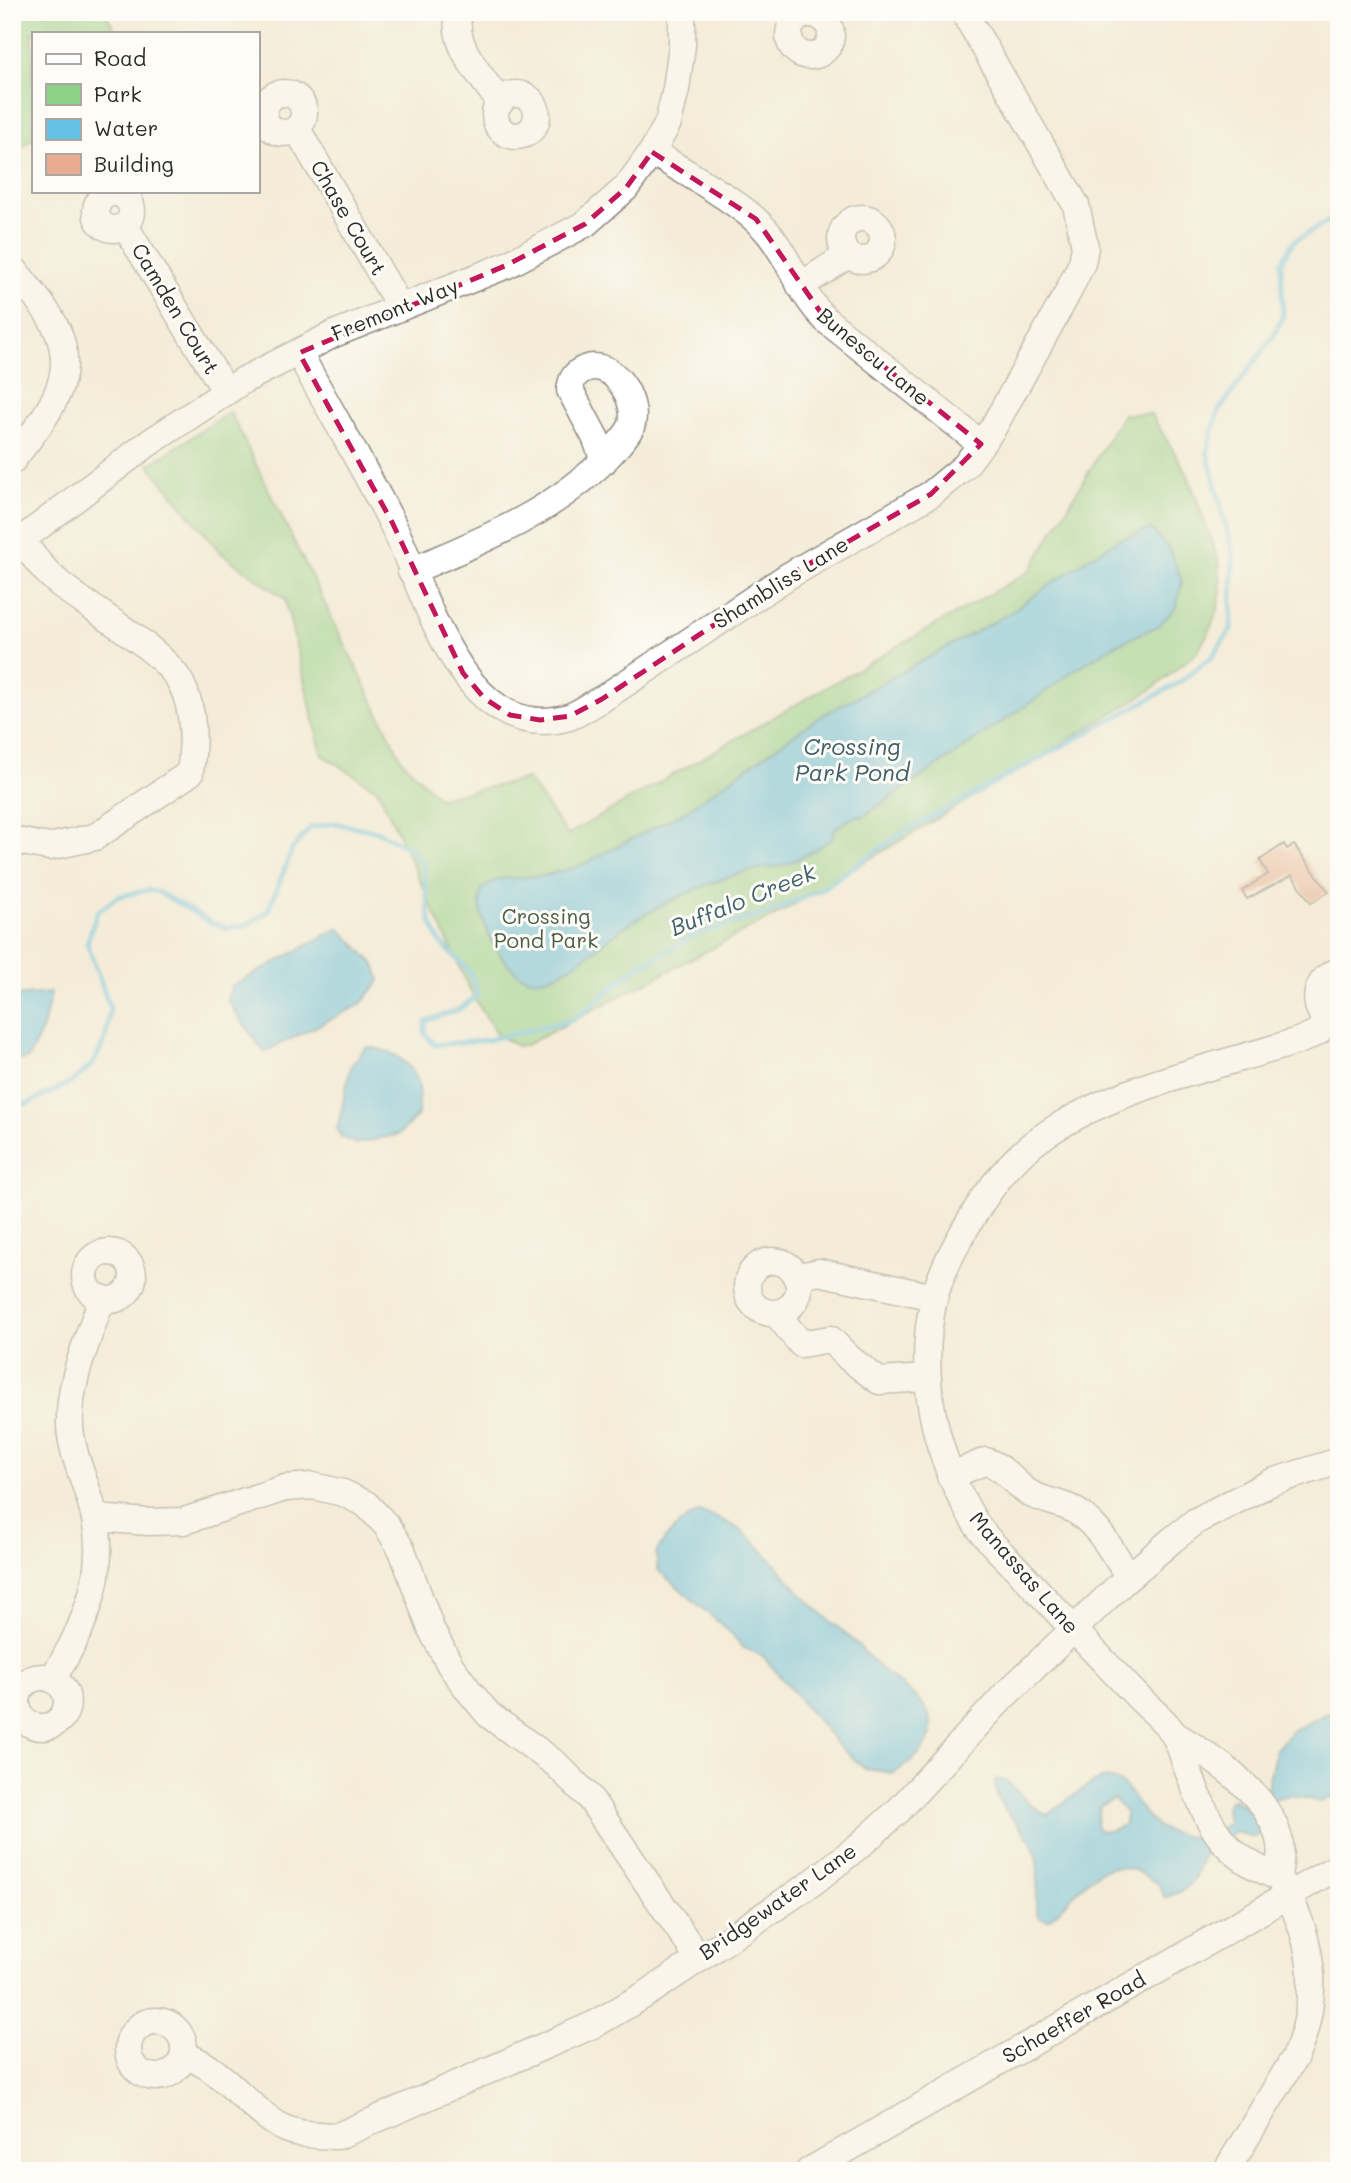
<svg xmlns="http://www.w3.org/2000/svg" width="1351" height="2183" font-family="Mali,sans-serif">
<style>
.green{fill:#8fd087;stroke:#5d7e59;stroke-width:2}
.water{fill:#66c1e3;stroke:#487687;stroke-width:2;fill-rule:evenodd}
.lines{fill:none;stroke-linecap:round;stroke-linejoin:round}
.stream{stroke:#66c1e3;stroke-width:5}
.building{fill:#e8ac90}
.minor-casing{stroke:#908c82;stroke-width:29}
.minor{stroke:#fff;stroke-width:26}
.marked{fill:none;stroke:#c2185b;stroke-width:5;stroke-dasharray:14 9;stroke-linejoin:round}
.labels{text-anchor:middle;stroke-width:6;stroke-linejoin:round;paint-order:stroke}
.street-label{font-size:21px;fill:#2b2b2b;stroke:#fdfcf7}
.park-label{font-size:21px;fill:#495d47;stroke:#fdfcf7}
.water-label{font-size:23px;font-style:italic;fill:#40606b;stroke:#fdfcf7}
</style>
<rect width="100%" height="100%" fill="#fdfcf7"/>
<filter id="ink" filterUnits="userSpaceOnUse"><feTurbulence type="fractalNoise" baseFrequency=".0143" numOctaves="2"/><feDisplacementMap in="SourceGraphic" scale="14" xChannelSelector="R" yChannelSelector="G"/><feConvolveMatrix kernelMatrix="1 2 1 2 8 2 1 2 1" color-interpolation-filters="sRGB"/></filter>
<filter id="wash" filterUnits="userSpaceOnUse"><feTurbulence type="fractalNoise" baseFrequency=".00686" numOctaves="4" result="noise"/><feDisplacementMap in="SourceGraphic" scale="28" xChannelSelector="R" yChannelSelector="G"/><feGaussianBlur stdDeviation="1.57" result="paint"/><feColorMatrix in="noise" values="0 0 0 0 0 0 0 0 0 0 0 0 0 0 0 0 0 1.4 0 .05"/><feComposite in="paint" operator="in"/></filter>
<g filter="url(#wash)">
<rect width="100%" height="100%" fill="#f4ecd8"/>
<g class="green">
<polygon points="12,12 105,12 117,33 33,33 33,139 12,152"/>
<polygon points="230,412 403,762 439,798 528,779 567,835 1030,571 1123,414 1151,414 1187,473 1219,561 1221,591 1217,612 1209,632 1196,653 1151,690 780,913 526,1045 517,1046 497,1035 474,998 378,790 322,755 285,599 220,552 149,465"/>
</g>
<g class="water">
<path d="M1151 529 1170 550 1182 582 1176 608 1158 626 1113 646 1073 671 1040 696 862 817 858 815 835 828 832 839C816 849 798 861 780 866 773 868 766 867 759 869 717 877 659 904 623 928 600 943 561 983 532 979 506 975 482 929 480 905 479 900 481 894 482 889L498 879 543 876 580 866 684 812 816 719 1008 614 1084 561 1120 539Z"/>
<polygon points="339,928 376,966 380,981 360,1005 264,1052 227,1000 232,986"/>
<polygon points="51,993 43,1028 28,1059 12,1060 12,996"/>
<path d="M366 1047C388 1049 410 1059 418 1082 421 1091 418 1105 418 1115L399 1134 356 1144 341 1137 337 1130 351 1066Z"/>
<path d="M700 1512C719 1518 736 1525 751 1539 769 1554 782 1574 798 1590 816 1610 837 1626 857 1644 866 1653 873 1663 883 1671 900 1686 929 1700 931 1725 934 1746 910 1763 894 1773L865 1769 837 1744 763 1656 742 1647 732 1634 658 1570 656 1553C668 1533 679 1522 700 1512Z"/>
<path d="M1339 1707V1794L1321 1802 1290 1795 1277 1798 1254 1814 1259 1834 1254 1837 1235 1832 1205 1850 1193 1881 1182 1891 1165 1898 1158 1883C1149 1880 1142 1873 1134 1870 1093 1856 1076 1899 1048 1920L1039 1917 1036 1912C1036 1888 1043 1862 1030 1840 1019 1822 990 1801 996 1779 1012 1780 1017 1793 1028 1802 1033 1807 1040 1811 1047 1815 1058 1807 1091 1781 1102 1779 1130 1774 1137 1813 1157 1826 1170 1835 1190 1836 1205 1839L1228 1823 1226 1808 1228 1802 1234 1799 1250 1810 1269 1795 1267 1788 1276 1749 1292 1731ZM1114 1799 1125 1812V1825L1109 1831 1098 1830 1096 1824 1100 1806Z"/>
</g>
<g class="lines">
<polyline class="stream" points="12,1105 27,1104 72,1082 92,1065 105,1041 110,1008 87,943 97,912 117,897 148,890 158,892 212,923 228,928 247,925 268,911 293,848 310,828 333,823 377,831 413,851 423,866 430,920 440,942 470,972 478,995 458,1010 426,1021 424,1032 434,1045 487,1040 573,1020 633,970 696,934 768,913 820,890 904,832 1177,684 1212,657 1231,629 1233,554 1207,452 1218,412 1276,332 1283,315 1281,263 1293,242 1339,215"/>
</g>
<g id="blocks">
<polygon class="building" points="1284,844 1287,849 1294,845 1329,892 1311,903 1292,875 1247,899 1242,891 1268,874 1260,860"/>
</g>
</g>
<g filter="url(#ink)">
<use href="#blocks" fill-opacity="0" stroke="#908c82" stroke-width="2"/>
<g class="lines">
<g class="minor-casing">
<g id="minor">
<path d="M459 12C450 45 483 77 500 103"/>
<circle cx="810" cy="35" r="21"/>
<circle cx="284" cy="113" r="20"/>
<circle cx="516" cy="115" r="21"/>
<polyline points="297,129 400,307"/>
<path d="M652 152C686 173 748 206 770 235 792 263 799 293 826 320L981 444"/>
<circle cx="114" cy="211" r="18"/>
<circle cx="862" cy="239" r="21"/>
<polyline points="125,226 226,392"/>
<path d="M12 267C25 284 41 301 52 320 85 376 44 418 12 461"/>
<polyline points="800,286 848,255"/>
<path d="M299 353C329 409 362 464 391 521 426 590 462 748 569 717 580 713 592 704 602 699L788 576 931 494 965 466 993 428 1067 294 1082 263 1085 247 1076 205 964 12"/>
<polyline points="12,547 146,445 244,380 334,334 507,265 585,224 626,188 652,152 668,123 676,89 682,45 682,12"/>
<path d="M411 571C482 541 559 510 612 452 618 444 627 436 631 427 641 402 610 351 579 372 573 376 571 382 570 390L596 439 604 461"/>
<path d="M12 840 49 847 95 837 190 773C194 742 195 711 181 683 161 647 93 612 60 584 45 572 33 556 21 540"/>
<path d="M1339 971C1310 979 1310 1018 1339 1026"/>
<circle cx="109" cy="1276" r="24"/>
<circle cx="773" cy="1287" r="26"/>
<polyline points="796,1277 819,1272 934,1297"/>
<polyline points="776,1313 801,1344 830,1339 849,1358 879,1381 927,1378"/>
<path d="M950 1476 986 1461C1004 1467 1014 1483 1029 1493 1041 1500 1057 1502 1070 1508 1097 1521 1113 1553 1129 1577"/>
<polyline points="95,1518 149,1522 184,1521 285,1488 313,1486 343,1493 366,1504 387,1526 402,1550 431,1629 450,1665 469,1691 489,1715 556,1764 589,1797 699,1959"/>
<circle cx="42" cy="1702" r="25"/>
<path d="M52 1679C83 1632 107 1576 95 1519 89 1487 72 1459 70 1426 68 1380 88 1341 102 1298"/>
<path d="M1174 1734C1213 1758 1272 1795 1280 1844 1282 1855 1279 1867 1278 1877"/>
<circle cx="156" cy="2049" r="28"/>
<path d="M184 2055C220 2067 243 2102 275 2123 293 2136 317 2135 338 2136L595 2024 648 1993 812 1883 860 1845 898 1811 1003 1697 1121 1584 1172 1540 1196 1521 1272 1482 1339 1461"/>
<polyline points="809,2171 1339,1866"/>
<path d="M1226 2171 1295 2057C1323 1993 1313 1935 1278 1877 1218 1854 1209 1823 1187 1768 1183 1757 1180 1744 1174 1735 1167 1722 1152 1711 1141 1700 1101 1659 1062 1617 1023 1575 1007 1558 987 1541 975 1522 935 1457 916 1375 934 1299 940 1274 957 1241 971 1219 990 1187 1015 1155 1045 1135 1119 1085 1217 1067 1301 1040L1318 1032 1326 1020"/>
</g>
</g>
<use href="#minor" class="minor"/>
</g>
</g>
<path d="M0 0H1351V2183H0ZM652 152 756 219 826 320 981 444 931 494 788 576 602 699 570 716 540 720 510 715 484 698 463 673 392 522 299 353 507 265 585 224 626 188Z" fill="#f4ecd8" fill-opacity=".55" fill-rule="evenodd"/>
<path class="marked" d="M652 152 756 219 826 320 981 444 931 494 788 576 602 699 570 716 540 720 510 715 484 698 463 673 392 522 299 353 507 265 585 224 626 188Z"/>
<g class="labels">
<g class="street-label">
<text transform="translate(348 218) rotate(60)" y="7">Chase Court</text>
<text transform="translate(175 309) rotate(59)" y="7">Camden Court</text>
<text transform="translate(395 310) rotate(-22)" y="7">Fremont Way</text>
<text transform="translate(873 357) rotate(40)" y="7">Bunescu Lane</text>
<text transform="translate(781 583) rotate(-32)" y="7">Shambliss Lane</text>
<text transform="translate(1024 1573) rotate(49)" y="7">Manassas Lane</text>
<text transform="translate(778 1902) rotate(-35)" y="7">Bridgewater Lane</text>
<text transform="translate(1074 2018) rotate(-30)" y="7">Schaeffer Road</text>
</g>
<g class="park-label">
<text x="546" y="924">Crossing<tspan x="546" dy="24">Pond Park</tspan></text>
</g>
<g class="water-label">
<text x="852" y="755">Crossing<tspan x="852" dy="26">Park Pond</tspan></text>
<text transform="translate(743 900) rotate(-22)" y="8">Buffalo Creek</text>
</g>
</g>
<rect width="1351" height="2183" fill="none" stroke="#fdfcf7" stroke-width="42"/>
<rect x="32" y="32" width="228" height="161" fill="#fdfcf7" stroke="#a9a8a5" stroke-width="2"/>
<rect x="46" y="54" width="35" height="10" fill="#ffffff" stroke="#a9a8a5" stroke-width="2"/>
<text x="94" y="66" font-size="21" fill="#2b2b2b">Road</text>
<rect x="46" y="84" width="35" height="21" fill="#8fd087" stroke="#a9a8a5" stroke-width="2"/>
<text x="94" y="102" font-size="21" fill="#2b2b2b">Park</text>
<rect x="46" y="119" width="35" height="21" fill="#66c1e3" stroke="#a9a8a5" stroke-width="2"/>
<text x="94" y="136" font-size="21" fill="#2b2b2b">Water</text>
<rect x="46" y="154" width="35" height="21" fill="#e8ac90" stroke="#a9a8a5" stroke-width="2"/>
<text x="94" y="172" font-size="21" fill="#2b2b2b">Building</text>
</svg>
